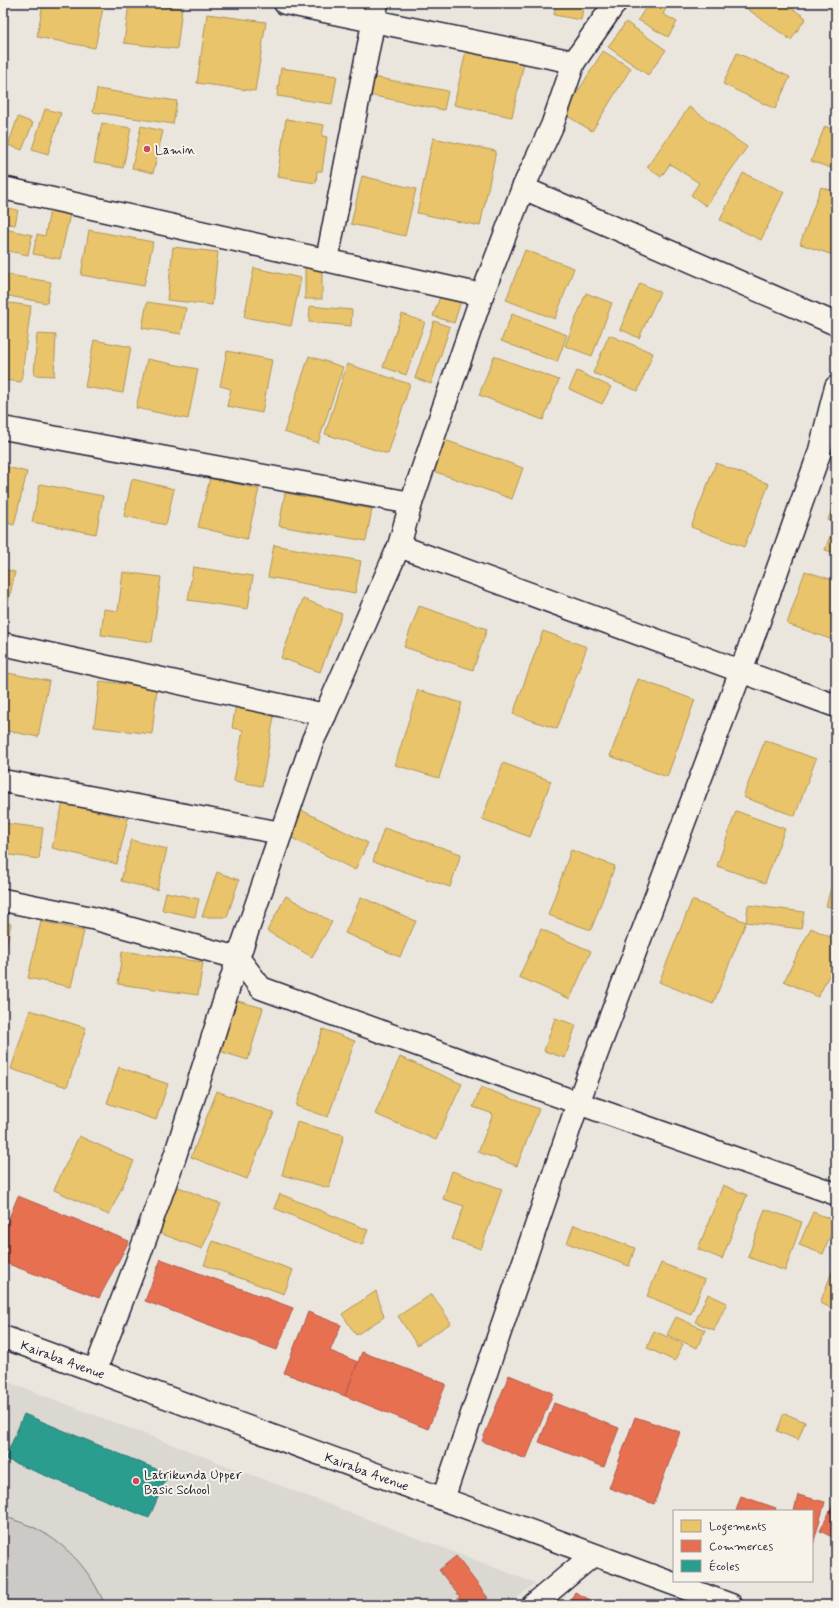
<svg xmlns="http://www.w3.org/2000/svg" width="839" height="1608" font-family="Mynerve,sans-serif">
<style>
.built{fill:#dbd8d2}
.green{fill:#cdc9c6;stroke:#787680}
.homes{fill:#e9c46a;stroke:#ad935c}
.shops{fill:#e76f51;stroke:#ac584a}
.schools{fill:#2a9d8f;stroke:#287876}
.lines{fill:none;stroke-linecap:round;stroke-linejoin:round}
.street-casing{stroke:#22223b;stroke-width:25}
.secondary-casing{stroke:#22223b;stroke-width:25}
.street{stroke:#f7f3e8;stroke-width:22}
.secondary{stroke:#f7f3e8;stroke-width:22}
.poi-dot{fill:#d1495b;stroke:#f7f3e8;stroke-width:1.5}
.labels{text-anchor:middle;stroke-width:4;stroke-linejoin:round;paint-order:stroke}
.poi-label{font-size:13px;fill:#22223b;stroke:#f7f3e8;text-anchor:start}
.street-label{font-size:13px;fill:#22223b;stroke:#f7f3e8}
</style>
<rect width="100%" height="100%" fill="#eae6de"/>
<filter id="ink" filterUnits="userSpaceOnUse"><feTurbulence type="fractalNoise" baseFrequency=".025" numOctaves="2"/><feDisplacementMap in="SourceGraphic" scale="8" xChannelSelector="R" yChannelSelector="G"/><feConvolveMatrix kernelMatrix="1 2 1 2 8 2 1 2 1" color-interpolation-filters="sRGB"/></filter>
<g filter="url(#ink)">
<polygon class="built" points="3,1380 535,1583 509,1605 3,1605"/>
<path class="green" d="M3 1516C14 1520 27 1524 37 1529 70 1547 91 1572 105 1605H3Z"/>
<g class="homes">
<polygon points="43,3 104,3 95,48 37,37"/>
<polygon points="129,3 182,8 177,49 124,43"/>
<polygon points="556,3 584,3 581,20 554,15"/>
<polygon points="639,3 669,3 663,14 677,22 668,37 638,20 646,7"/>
<polygon points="749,3 784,3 806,18 791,40 746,8"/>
<polygon points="207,14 266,22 255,91 197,83"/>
<polygon points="626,22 666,50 648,75 608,47"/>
<polygon points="467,46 525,58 512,117 454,105"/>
<polygon points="603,51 631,68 592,131 564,114"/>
<polygon points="737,53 790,77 775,109 723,84"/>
<polygon points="281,68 337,76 332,104 277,96"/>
<polygon points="368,76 448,91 444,110 364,94"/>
<polygon points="97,89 177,101 173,124 93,112"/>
<polygon points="689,107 747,147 706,206 691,195 699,183 670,164 661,177 647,167"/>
<polygon points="45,109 61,113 48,154 32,149"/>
<polygon points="18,117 33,123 22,150 8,145"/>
<polygon points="286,119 324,125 322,136 327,137 322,171 317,171 316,183 277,177"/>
<polygon points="102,123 131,128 123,168 94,163"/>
<polygon points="141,126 163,131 153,173 132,168"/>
<polygon points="825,126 836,131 836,170 811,161"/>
<polygon points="433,138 496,151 480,226 417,213"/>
<polygon points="743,173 784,192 761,240 720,220"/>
<polygon points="362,176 416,189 405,236 351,224"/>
<polygon points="821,187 836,192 836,256 800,244"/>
<polygon points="3,207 18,210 15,225 3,223"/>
<polygon points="50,210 70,214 60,259 33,254 37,234 45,236"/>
<polygon points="5,229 32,235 28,255 3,250"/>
<polygon points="89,230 153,242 144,286 81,275"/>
<polygon points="173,247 218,252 212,305 167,300"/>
<polygon points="525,250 574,268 555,319 506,300"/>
<rect x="305" y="267" width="17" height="32"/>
<polygon points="254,268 301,278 291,326 244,317"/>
<polygon points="3,274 51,282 47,303 3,295"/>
<polygon points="640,283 660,292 639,338 620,329"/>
<polygon points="442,291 462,298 454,323 433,316"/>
<polygon points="586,293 612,303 592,356 565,346"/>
<polygon points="3,302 31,306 21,382 3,380"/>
<polygon points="147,302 186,308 181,334 142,328"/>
<polygon points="310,306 352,310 351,326 309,322"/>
<polygon points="402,314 425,322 406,375 383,367"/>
<polygon points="512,314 567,335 557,362 501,341"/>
<polygon points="434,321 450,327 431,384 415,378"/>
<polygon points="37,334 56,335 54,376 34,375"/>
<polygon points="609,335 653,353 638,391 593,373"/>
<polygon points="94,340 131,347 123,393 85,387"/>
<polygon points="227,351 272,360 262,413 227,406 231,389 220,386"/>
<polygon points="309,356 343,367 318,443 284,432"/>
<polygon points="494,356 559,380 543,420 479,395"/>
<polygon points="147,359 198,369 188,419 136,408"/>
<polygon points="347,364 410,384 388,454 325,434"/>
<polygon points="577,371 611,387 602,404 569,389"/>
<polygon points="445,440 523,468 512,499 433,471"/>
<polygon points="716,463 769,484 744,547 691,527"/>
<polygon points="3,466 27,472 14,525 3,522"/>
<polygon points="210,478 259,489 247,539 198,527"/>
<polygon points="132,479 174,489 166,525 124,516"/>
<polygon points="40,484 103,496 96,534 32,522"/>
<polygon points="285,493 372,509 366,541 279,526"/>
<polygon points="836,498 836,553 825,550 835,522 828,520"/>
<polygon points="274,545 361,561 355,593 268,577"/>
<polygon points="193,567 253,576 248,609 188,600"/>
<polygon points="3,569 15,572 5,617 3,616"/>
<polygon points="805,571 836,581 836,641 787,624"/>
<polygon points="123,572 161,577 152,642 101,635 104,609 118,611"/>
<polygon points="303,599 342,614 320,672 281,658"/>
<polygon points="419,606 487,629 473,670 404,647"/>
<polygon points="543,631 587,647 557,729 513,714"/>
<polygon points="3,672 49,681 38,737 3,730"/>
<polygon points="638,679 695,700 667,777 610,756"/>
<polygon points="100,681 157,688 152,734 94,727"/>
<polygon points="418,690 462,703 439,778 395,765"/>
<polygon points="236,704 275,710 262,786 234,781 243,730 232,728"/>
<polygon points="765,740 816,759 795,816 743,797"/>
<polygon points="503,763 551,781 530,837 482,819"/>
<polygon points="63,803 128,819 117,864 52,848"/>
<polygon points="299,809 368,843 355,870 286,835"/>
<polygon points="736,811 785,829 765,883 717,866"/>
<polygon points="3,823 43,828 39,859 3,854"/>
<polygon points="384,828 461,854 450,887 373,861"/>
<polygon points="131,840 167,849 157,890 121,881"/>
<polygon points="571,850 615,866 591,930 548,915"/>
<polygon points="836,869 836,908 826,906"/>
<polygon points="217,872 239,880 227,917 202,917"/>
<polygon points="166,892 199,899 195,917 162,910"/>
<polygon points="286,896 332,922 312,957 267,931"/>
<polygon points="361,897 416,921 400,957 345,933"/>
<polygon points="692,900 746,922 713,1004 659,982"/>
<polygon points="748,905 804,912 801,929 746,922"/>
<polygon points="41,921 84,931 71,987 28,978"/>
<polygon points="3,922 11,924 3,962"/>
<polygon points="811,928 836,940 836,962 818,997 784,981"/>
<polygon points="541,929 591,951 570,999 519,977"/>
<polygon points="122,951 203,962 198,995 118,984"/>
<polygon points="234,1000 263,1008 248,1060 219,1051"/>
<polygon points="30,1010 86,1028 67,1087 11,1069"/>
<polygon points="555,1018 576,1025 565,1058 544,1051"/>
<polygon points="323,1029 355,1041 328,1117 296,1106"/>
<polygon points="400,1057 462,1084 436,1140 375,1114"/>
<polygon points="119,1067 168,1084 156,1120 107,1103"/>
<polygon points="481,1087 539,1109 517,1166 478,1152 493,1114 473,1107"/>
<polygon points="217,1091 274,1113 247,1179 191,1157"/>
<polygon points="297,1122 344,1135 329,1188 282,1175"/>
<polygon points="79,1136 134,1161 109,1215 54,1190"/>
<polygon points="452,1171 502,1189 481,1249 452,1239 464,1206 443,1199"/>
<polygon points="723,1185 747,1195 722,1259 698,1249"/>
<polygon points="176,1186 221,1204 202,1249 157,1232"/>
<polygon points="280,1194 368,1230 362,1245 274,1208"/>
<polygon points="765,1209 802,1222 785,1271 748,1257"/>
<polygon points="813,1212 836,1221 823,1254 799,1245"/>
<polygon points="574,1225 635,1248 629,1266 567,1243"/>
<polygon points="213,1241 293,1270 284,1294 204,1265"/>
<polygon points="836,1262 836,1310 820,1303"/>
<polygon points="661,1263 705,1280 691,1314 647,1296"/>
<polygon points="376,1291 384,1317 356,1335 342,1314"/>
<polygon points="432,1294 451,1323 417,1345 398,1316"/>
<polygon points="708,1294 727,1303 714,1330 695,1322"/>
<polygon points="676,1317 705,1330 697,1348 667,1335"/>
<polygon points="654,1331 683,1344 675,1361 647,1348"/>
<polygon points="784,1413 805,1422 798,1440 777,1431"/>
</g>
<g class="shops">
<polygon points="18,1196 129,1241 99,1298 3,1262 3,1233"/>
<polygon points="161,1259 293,1308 277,1350 145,1301"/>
<polygon points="308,1312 341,1325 330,1351 358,1362 345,1396 284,1373"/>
<polygon points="362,1352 446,1384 428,1429 345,1396"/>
<polygon points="509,1375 553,1393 526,1459 482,1441"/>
<polygon points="554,1403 619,1428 604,1467 539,1442"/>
<polygon points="635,1417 680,1432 654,1504 609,1488"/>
<polygon points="798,1495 825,1502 812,1548 812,1511 794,1511"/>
<polygon points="741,1496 776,1508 775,1511 736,1511"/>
<polygon points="836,1499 836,1539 820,1531"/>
<polygon points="456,1556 488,1598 479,1605 449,1605 460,1597 439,1570"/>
<polygon points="575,1592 600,1605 568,1605"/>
</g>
<polygon class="schools" points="24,1414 168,1474 149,1518 5,1459"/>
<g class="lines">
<g class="street-casing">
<g id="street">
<polyline points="285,3 574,62"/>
<polyline points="3,188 482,295"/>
<polyline points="523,188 836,324"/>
<polyline points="327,260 377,3"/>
<polyline points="3,428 411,503"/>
<polyline points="399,546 836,706"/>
<polyline points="3,644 325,715"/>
<polyline points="3,781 281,833"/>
<polyline points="3,900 92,918 238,958 261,988 578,1103 836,1194"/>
<polyline points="95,1371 139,1256 175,1156 238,958 313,740 325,715 399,546 411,503 482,295 523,188 552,126 574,62 615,3"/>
<polyline points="443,1499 578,1103 741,671 819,454 836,387"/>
<polyline points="533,1605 593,1555"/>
</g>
</g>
<g class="secondary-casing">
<polyline id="secondary" points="3,1337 731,1605"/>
</g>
<use href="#street" class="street"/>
<use href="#secondary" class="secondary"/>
</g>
</g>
<g class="poi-dot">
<circle cx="147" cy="149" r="4"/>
<circle cx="136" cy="1481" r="4"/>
</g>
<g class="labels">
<g class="poi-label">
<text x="155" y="154">Lamin</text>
<text x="144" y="1479">Latrikunda Upper<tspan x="144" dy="15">Basic School</tspan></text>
</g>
<g class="street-label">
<text transform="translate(63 1359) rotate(20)" y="5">Kairaba Avenue</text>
<text transform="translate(367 1471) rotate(20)" y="5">Kairaba Avenue</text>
</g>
</g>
<rect width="839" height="1608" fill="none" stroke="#f7f3e8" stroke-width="16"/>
<rect x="8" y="8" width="823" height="1592" fill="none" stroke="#22223b" stroke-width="1.5" filter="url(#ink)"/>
<rect x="673" y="1510" width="140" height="72" fill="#f7f3e8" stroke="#a29fa3"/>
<rect x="681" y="1520" width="20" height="12" fill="#e9c46a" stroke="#a29fa3"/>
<text x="709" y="1530" font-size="12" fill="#22223b">Logements</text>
<rect x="681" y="1540" width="20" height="12" fill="#e76f51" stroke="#a29fa3"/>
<text x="709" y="1550" font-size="12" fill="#22223b">Commerces</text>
<rect x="681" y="1560" width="20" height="12" fill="#2a9d8f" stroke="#a29fa3"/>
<text x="709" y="1570" font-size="12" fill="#22223b">Écoles</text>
</svg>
